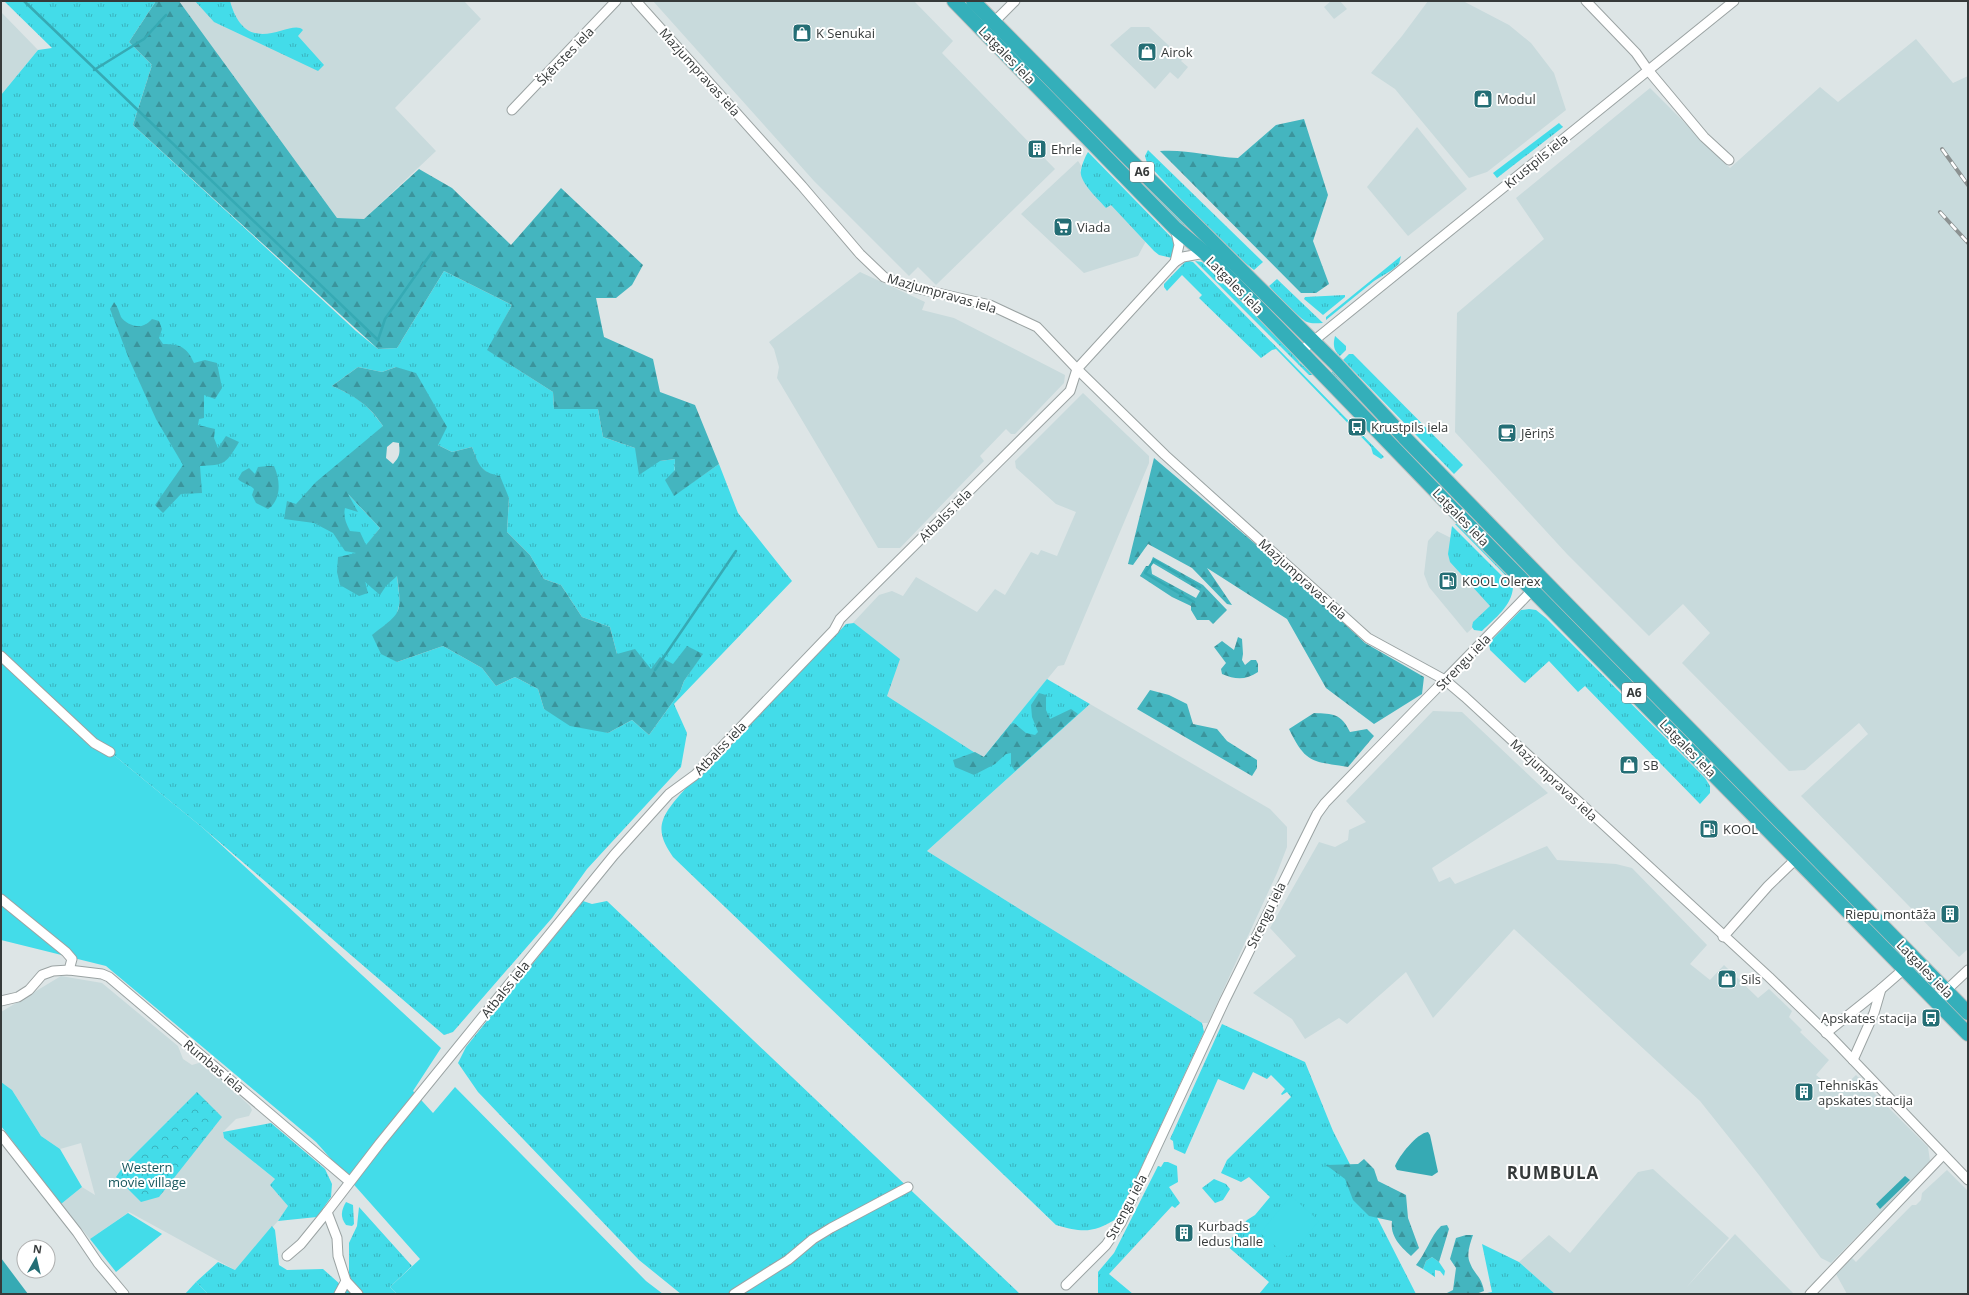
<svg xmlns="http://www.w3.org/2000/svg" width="1969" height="1295" font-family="'Open Sans',sans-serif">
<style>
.built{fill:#c8dadc}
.grass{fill:url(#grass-tufts);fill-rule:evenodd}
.forest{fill:url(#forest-firs);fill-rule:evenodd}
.park{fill:url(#park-crowns)}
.garden{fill:#43dce9}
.water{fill:#36aab4}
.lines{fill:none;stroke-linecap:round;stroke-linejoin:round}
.stream{stroke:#36aab4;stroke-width:2.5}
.minor-casing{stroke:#9ba3a3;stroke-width:11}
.highway-casing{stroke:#bfc0c0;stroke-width:16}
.minor{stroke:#fff;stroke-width:9}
.highway{stroke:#34afba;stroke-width:14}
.rail-casing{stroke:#8c9292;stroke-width:4}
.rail{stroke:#fff;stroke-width:2.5;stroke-dasharray:8;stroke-linecap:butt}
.labels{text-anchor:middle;stroke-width:4;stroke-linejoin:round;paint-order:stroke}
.shield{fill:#fff;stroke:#727575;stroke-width:1}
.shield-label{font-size:12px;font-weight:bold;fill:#363a3a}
.poi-label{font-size:13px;fill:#363a3a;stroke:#fff;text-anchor:start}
.street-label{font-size:13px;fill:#363a3a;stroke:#fff}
.park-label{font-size:13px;fill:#17575d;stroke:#fff}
.district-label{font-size:17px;font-weight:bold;letter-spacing:1px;fill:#363a3a;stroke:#fff}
</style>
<defs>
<pattern id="grass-tufts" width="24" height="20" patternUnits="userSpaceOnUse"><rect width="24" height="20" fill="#43dce9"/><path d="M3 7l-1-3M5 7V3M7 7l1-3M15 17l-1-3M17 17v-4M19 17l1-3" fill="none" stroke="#39b3be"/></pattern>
<pattern id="forest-firs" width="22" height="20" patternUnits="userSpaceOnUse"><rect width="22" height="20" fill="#44b5bf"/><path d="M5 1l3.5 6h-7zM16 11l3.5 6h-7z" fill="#3a949c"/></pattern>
<pattern id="park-crowns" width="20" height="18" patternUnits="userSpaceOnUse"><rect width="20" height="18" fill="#43dce9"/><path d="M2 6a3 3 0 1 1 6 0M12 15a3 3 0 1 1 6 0" fill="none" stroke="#39b3be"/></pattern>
</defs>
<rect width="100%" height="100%" fill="#dde5e6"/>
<g class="built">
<polygon points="179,1 464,1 481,19 395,108 436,151 364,219 337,218"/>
<polygon points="653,1 914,1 953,41 942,53 1055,169 936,285 918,267 909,276 814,181"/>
<polygon points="1331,1 1340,1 1347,9 1334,19 1324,7"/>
<polygon points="1428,1 1463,1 1509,25 1531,43 1554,73 1566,110 1487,172 1469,178 1395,89 1371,73 1402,36"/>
<polygon points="1,12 38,50 1,95"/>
<polygon points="1131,27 1149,27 1183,59 1181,61 1188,67 1178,79 1170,72 1155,89 1110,45"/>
<polygon points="1916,39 1953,83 1968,76 1968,949 1959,957 1801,796 1868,734 1859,723 1805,770 1789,771 1682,663 1710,633 1683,604 1649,636 1567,554 1455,432 1457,313 1544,239 1516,198 1650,88 1730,168 1820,87 1838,102"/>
<polygon points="1417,127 1467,189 1408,236 1367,187"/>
<polygon points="1078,161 1082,167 1080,171 1106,208 1111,204 1146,241 1138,256 1084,273 1021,214"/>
<polygon points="860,272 925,302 922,310 954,318 1065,375 1064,383 1015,434 1011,434 1006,429 980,456 984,461 900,548 878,548 777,378 779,367 774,349 769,342"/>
<polygon points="1083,393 1149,456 1149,463 1064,665 1058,666 983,758 876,689 849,627 879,595 892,591 903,596 916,577 977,612 995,589 1005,595 1031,552 1038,555 1041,550 1057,556 1076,512 1056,504 1016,468 1015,461"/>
<polygon points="1437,531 1451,538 1496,607 1467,633 1429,587 1424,574 1428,541"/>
<polygon points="1090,704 1270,809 1287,827 1287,847 1277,873 1208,1023 1202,1023 927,851"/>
<polygon points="1433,711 1462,712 1548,793 1432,868 1439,882 1450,877 1455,884 1547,846 1557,860 1616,864 1632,868 1707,945 1690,964 1710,980 1724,965 1758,998 1769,989 1792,1011 1789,1017 1802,1030 1800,1032 1829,1060 1816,1075 1838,1092 1856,1075 1928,1147 1930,1161 1831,1263 1821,1258 1759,1175 1700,1101 1514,929 1433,1018 1406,972 1347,1024 1339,1018 1305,1039 1292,1019 1253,993 1296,956 1270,928 1319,842 1335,847 1348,840 1349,830 1366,822 1346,801"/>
<polygon points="61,976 102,983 178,1046 183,1059 192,1065 202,1062 250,1106 252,1110 249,1116 236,1119 223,1132 224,1138 275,1179 271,1185 288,1206 278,1221 235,1270 129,1212 90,1239 61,1204 82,1187 95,1195 81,1143 60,1149 41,1136 12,1090 1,1082 1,1012"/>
<polygon points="1653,1169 1729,1238 1685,1289 1735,1234 1794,1294 1555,1294 1519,1262 1549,1235 1570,1253 1638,1172"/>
<polygon points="1947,1170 1968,1191 1968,1294 1847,1294 1836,1274 1852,1258 1856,1262 1912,1205 1916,1205 1921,1200 1922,1193"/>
</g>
<g class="grass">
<path d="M4 1H156L129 42 152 65 133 125 356 331 378 349 397 348 444 271 512 305 488 350 553 392 554 409H598L603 437 635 448 660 461 675 459 674 495 719 464 738 513 792 581 674 704 687 733 681 767 587 869 552 918 453 1032 444 1035 203 828 110 752 1 656V95L38 50 52 48ZM358 367 382 372 396 367 438 445 452 452 472 447 479 466 489 474 509 498 507 532 530 555 544 579 561 585 582 617 610 627 617 654 651 670 673 665 702 654 684 681 680 692 649 735 632 720 608 733 544 709 538 689 515 677 496 686 482 668 443 646 397 662 373 635 396 617 400 602 397 576 366 546 380 528 346 492 383 426C367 404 358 397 332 386Z"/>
<path d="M195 1H230C247 62 291 17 303 30L298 36 324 65 318 71 214 22Z"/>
<polygon points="961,1 968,1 1190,228 1188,231"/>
<polygon points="1559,123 1563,127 1497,178 1493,173"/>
<polygon points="1148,150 1263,262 1254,270 1226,248 1147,163 1145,156"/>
<path d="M1088 152 1174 240 1176 250 1172 258 1159 255 1154 251 1111 205 1106 208C1099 200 1078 181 1081 170 1082 164 1085 157 1088 152Z"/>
<polygon points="1401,256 1399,264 1392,270 1374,281 1326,320 1326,317"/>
<polygon points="1189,261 1193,262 1384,457 1381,459 1373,454 1371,447 1276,349 1272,350 1261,358 1199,298 1202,295 1182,275 1167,291 1164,287 1164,284 1185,262"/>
<polygon points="1195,261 1202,262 1292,352 1300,363 1314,375 1309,375"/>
<path d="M1277 279 1323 323C1317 323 1312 324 1307 322 1299 318 1275 293 1269 286Z"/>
<polygon points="1345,295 1345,297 1323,315 1304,299 1305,297"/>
<path d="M1335 336 1346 346V350L1340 356C1333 350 1333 344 1335 336Z"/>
<polygon points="1349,354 1353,354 1463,465 1454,474 1343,360"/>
<polygon points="1333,371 1526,571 1524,572 1329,374"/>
<polygon points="1455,524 1460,524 1514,581 1515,585"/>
<path d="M1452 526 1513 587C1512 606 1495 618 1482 631L1474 630 1472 627 1473 622 1490 606 1450 562 1448 554Z"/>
<polygon points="1549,596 1864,916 1863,917"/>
<polygon points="1529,609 1536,610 1546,618 1705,778 1710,786 1710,793 1700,804 1585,686 1578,692 1549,661 1525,683 1522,681 1490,650 1489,643 1521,610"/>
<path d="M854 623 900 659 887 696 983 758 1047 679 1090 704 927 851 1202 1023 1204 1032 1118 1218C1093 1233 1084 1233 1056 1225L673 857C666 846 658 834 663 820 669 802 702 772 717 758 760 713 804 669 846 624Z"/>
<polygon points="583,901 592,904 607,901 1020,1294 681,1294 639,1260 478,1092 458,1063 466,1047"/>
<polygon points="1222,1024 1305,1062 1333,1131 1416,1294 1259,1294 1269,1282 1226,1245 1247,1220 1255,1215 1270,1197 1249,1177 1241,1182 1221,1173 1227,1160 1291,1097 1287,1092 1282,1095 1281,1094 1285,1089 1271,1075 1267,1079 1253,1072 1244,1090 1218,1079 1185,1154 1174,1149 1173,1141 1170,1139"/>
<polygon points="271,1123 325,1169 332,1184 331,1197 317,1217 278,1221 288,1206 270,1185 275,1179 224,1138 223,1132"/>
<polygon points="1164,1162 1168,1162 1177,1166 1178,1182 1169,1187 1180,1203 1175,1208 1172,1206 1109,1274 1133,1294 1098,1294 1098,1272 1114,1253 1158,1166 1161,1167"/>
<polygon points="1214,1179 1226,1184 1230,1189 1223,1200 1215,1203 1202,1188"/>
<path d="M346 1202 353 1205 354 1224 352 1226 346 1225C340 1217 341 1211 346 1202Z"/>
<polygon points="359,1207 412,1266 390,1287 397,1294 208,1294 196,1282 218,1262 235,1270 272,1226 275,1230 279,1265 287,1270 323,1269 341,1285 349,1274 349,1243 357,1226"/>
<polygon points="1482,1244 1519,1262 1555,1294 1482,1294 1492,1292"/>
<polygon points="1432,1257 1439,1262 1445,1271 1444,1276 1440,1271 1435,1270 1435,1277 1423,1269 1426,1261"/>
</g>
<g class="forest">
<polygon points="156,1 179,1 337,218 364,219 419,169 452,188 511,245 561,188 643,265 632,285 616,298 596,298 604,337 653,359 660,392 695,405 719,464 674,496 665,480 675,470 675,459 660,461 639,475 635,448 603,437 598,409 554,409 553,392 487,350 512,305 444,271 397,348 378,349 133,125 152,65 129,42"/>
<path d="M1304 119 1328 195 1313 241 1329 284 1316 293H1301L1160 151C1186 149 1212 157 1238 158L1276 125Z"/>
<path d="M114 302C118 307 119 312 121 317 125 323 137 329 144 325 147 324 150 321 152 319L159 321 162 329 159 338 163 344C180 344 187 347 194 363L205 360 217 363 222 388 215 399 204 395V418L199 419 198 425 215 429 214 438 218 448 226 436 239 442C226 464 225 465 200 466L202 493 181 494 163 513 155 505 183 465 156 419 129 359 110 309Z"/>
<path d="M358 367 382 372 396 367 416 373 447 427 438 445 452 452 472 447C479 465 480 472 500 476L509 498 507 532 530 555 544 579 561 585 582 617 610 627 617 654 635 649 651 669 660 657 673 664 687 646 703 654 684 681 680 692 649 735 632 720 608 733 570 726 544 709 538 689 515 677 496 686 482 668 443 646 397 662 381 654 372 635C402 612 402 614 397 576L386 586 380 595 365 582 368 593 359 596 340 585 337 572 338 557 356 553 345 551 333 533 314 523 284 519 287 501 296 504 316 482 383 426C369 405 355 396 332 386ZM393 442 399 443C400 453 400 457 393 464L386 458 387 447ZM348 494 380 528 366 545 360 532 350 531C346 523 343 517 345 508L358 512Z"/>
<polygon points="1154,458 1299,581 1365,643 1424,677 1422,694 1374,724 1326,688 1287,619 1207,568 1232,605 1227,604 1192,568 1148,544 1133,565 1128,564"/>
<path d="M268 466H274C281 481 281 500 268 509L256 503 252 495 254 489C249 484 243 484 238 479L242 472 249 468 255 474 258 467Z"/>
<polygon points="1153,557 1203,585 1227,610 1213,624 1209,620 1197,620 1191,610 1191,606 1172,597 1140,576 1146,566 1151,566 1152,574 1196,598 1200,591 1151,562"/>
<path d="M1238 637 1242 639 1243 654 1242 660 1245 665 1251 660H1256L1258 664V672C1246 680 1236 680 1222 674L1221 669 1226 663 1214 647 1222 641 1234 650Z"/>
<polygon points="1150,690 1169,695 1187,704 1193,724 1217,729 1227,741 1257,760 1257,768 1252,776 1137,709"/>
<polygon points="1039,693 1046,695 1046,710 1050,719 1071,709 1078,714 1015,771 1011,765 1011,753 1006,754 995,764 974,775 955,767 953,760 975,752 984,757 1010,725 1014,723 1026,733 1035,735 1038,732 1032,717 1031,705"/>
<path d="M1314 713C1333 714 1341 713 1350 732L1367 729 1374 736 1348 767C1312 761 1306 764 1289 729Z"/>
<path d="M1364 1159 1374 1169 1378 1181 1406 1195 1408 1218 1419 1248 1411 1256C1400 1246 1390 1236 1392 1221L1369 1216 1353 1200 1345 1179 1326 1165 1358 1164Z"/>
<path d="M1447 1225 1449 1229 1439 1262 1432 1257 1426 1261 1423 1269 1416 1265C1426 1253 1430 1237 1441 1226Z"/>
<path d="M1466 1235H1473C1470 1244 1466 1254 1470 1263 1474 1274 1482 1277 1484 1291L1476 1294H1445L1453 1290 1456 1268 1450 1259 1456 1238Z"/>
</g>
<polygon class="park" points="197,1092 222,1117 159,1197 141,1202 116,1177 125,1164"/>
<g class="garden">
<polygon points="1,656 110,752 203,828 441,1048 413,1091 433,1113 455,1087 646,1281 663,1294 397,1294 390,1287 420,1259 316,1142 106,966 1,940"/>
<polygon points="1,1082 12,1090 41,1136 60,1149 82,1187 61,1204 1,1126"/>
<polygon points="1291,1196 1319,1221 1288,1257 1260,1233"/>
<polygon points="128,1213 162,1234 116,1272 90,1239"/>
<polygon points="196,1282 208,1294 185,1294"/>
</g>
<g class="water">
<path d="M1428 1132 1430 1135 1438 1172 1432 1176 1397 1170 1395 1166C1399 1156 1417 1133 1428 1132Z"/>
<polygon points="1905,1176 1910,1180 1880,1209 1876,1204"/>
<polygon points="1,1258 28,1294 1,1294"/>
</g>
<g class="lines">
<g class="stream">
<polyline points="24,1 378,340 385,319 432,252"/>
<polyline points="94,70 144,39 166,15"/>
<polyline points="1194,602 1145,573 1154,560 1200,587"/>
<polyline points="655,670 736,551"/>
</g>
<g class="minor-casing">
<g id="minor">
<polyline points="636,1 802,186 860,254 884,277 907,286 990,305 1037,327 1077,369 1165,455 1368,638 1445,680 1465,697 1769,977 1830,1036 1968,1180"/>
<polyline points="1586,1 1636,53 1648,70 1704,137 1729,160"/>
<polyline points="994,22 1015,1"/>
<polyline points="512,110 616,1"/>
<polyline points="1175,228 1179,245 1175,262"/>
<polyline points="1301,351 1734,1"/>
<polyline points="1,656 94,743 110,752"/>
<polyline points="1,899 66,952 72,959 69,970 53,971 42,975 29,990 18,997 1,1001"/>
<polyline points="1723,937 1768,886 1796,859"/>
<polyline points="69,970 102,974 109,977 349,1181"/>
<polyline points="1881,989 1904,969"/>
<polyline points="1936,1000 1968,970"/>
<polyline points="1826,1033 1881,989 1874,1013 1853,1060"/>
<polyline points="1,1135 77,1232 98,1263 124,1294"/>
<polyline points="327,1212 337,1238 338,1256 346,1281 358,1294"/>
<polyline points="287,1256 301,1244 327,1212 380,1143 614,855 669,794 695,775 834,630 840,619 1070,391 1077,369 1175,262 1183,257 1205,253"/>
<path d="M1066 1285 1106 1245 1121 1223 1224 1002 1317 814 1325 803C1397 728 1471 654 1543 579"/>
<polyline points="339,1294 346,1281"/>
<polyline points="734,1294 788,1260 813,1239 831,1228 908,1187"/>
<polyline points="1810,1294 1943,1155"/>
</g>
</g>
<g class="highway-casing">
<g id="highway">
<polyline points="954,1 1175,228 1205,253 1280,330 1449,505 1968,1034"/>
<polyline points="973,1 1130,160 1336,364 1404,437 1552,589 1968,1013"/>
</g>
</g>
<use href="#minor" class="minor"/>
<use href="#highway" class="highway"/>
<g class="rail-casing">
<g id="rail">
<polyline points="1942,149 1968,185"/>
<polyline points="1940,212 1968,243"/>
</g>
</g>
<use href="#rail" class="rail"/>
</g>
<defs>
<g id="shop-square" transform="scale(1)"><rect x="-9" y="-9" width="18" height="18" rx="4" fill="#246e75" stroke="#fff"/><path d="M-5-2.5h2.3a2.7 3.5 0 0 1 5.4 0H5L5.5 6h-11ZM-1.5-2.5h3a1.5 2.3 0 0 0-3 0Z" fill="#fff"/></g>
<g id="building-square" transform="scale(1)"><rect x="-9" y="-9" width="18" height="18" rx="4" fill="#246e75" stroke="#fff"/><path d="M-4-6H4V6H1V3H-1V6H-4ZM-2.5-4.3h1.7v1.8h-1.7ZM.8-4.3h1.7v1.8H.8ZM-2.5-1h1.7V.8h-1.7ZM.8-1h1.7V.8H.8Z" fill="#fff"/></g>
<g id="supermarket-square" transform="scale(1)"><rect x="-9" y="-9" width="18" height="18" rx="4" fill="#246e75" stroke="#fff"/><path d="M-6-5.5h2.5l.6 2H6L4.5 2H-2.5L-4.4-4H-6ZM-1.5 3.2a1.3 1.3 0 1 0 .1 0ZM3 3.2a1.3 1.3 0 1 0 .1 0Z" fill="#fff"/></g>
<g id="bus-square" transform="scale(1)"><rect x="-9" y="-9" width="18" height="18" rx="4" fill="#246e75" stroke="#fff"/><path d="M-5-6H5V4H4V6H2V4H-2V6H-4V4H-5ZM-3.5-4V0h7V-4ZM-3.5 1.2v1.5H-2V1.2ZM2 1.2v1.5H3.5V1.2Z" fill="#fff"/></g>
<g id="cafe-square" transform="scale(1)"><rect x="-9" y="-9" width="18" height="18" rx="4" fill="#246e75" stroke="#fff"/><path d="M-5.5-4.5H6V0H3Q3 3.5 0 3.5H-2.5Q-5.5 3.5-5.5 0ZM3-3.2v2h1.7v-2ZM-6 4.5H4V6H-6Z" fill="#fff"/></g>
<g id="fuel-square" transform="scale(1)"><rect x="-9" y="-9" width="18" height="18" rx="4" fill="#246e75" stroke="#fff"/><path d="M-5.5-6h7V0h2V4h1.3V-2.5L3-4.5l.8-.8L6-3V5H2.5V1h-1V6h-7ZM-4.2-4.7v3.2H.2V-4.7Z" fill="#fff"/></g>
</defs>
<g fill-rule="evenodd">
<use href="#shop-square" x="802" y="33"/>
<use href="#shop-square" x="1147" y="52"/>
<use href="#shop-square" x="1483" y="99"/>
<use href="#building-square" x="1037" y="149"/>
<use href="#supermarket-square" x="1063" y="227"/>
<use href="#bus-square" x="1357" y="427"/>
<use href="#cafe-square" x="1507" y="433"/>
<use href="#fuel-square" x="1448" y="581"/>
<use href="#shop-square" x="1629" y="765"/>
<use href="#fuel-square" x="1709" y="829"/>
<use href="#building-square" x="1950" y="914"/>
<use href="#shop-square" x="1727" y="979"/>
<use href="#bus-square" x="1931" y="1018"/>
<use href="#building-square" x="1804" y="1092"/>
<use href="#building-square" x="1184" y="1233"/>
</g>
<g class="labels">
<g class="shield">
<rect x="1130" y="162" width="24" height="20" rx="3"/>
<rect x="1622" y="683" width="24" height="20" rx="3"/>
</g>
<g class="shield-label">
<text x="1142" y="176">A6</text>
<text x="1634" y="697">A6</text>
</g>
<g class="poi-label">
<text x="816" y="38">K Senukai</text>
<text x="1161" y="57">Airok</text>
<text x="1497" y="104">Modul</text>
<text x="1051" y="154">Ehrle</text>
<text x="1077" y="232">Viada</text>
<text x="1371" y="432">Krustpils iela</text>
<text x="1521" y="438">Jēriņš</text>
<text x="1462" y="586">KOOL Olerex</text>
<text x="1643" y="770">SB</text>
<text x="1723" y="834">KOOL</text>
<text x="1936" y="919" text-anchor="end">Riepu montāža</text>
<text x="1741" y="984">Sils</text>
<text x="1917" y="1023" text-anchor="end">Apskates stacija</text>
<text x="1818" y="1090">Tehniskās<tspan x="1818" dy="15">apskates stacija</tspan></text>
<text x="1198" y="1231">Kurbads<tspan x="1198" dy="15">ledus halle</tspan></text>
</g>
<g class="street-label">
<text transform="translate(1007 55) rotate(46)" y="5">Latgales iela</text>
<text transform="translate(565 56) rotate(-46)" y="5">Šķērstes iela</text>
<text transform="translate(700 72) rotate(48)" y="5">Mazjumpravas iela</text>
<text transform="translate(1536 161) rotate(-39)" y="5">Krustpils iela</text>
<text transform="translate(1235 285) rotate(45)" y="5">Latgales iela</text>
<text transform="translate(942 293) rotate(16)" y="5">Mazjumpravas iela</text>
<text transform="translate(945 515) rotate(-45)" y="5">Atbalss iela</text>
<text transform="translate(1461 517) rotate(46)" y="5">Latgales iela</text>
<text transform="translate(1303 579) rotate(42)" y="5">Mazjumpravas iela</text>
<text transform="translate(1463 662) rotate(-46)" y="5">Strengu iela</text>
<text transform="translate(720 748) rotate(-46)" y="5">Atbalss iela</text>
<text transform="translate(1688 748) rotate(46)" y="5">Latgales iela</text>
<text transform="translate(1554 780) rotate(43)" y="5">Mazjumpravas iela</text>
<text transform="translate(1266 915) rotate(-64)" y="5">Strengu iela</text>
<text transform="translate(1925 969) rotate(46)" y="5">Latgales iela</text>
<text transform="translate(505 989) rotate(-51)" y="5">Atbalss iela</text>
<text transform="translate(214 1066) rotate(40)" y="5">Rumbas iela</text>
<text transform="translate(1126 1207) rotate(-62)" y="5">Strengu iela</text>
</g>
<g class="park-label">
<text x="147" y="1172">Western<tspan x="147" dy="15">movie village</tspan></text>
</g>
<g class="district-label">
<text x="1553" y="1179">RUMBULA</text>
</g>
</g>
<rect width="1969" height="1295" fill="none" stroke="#363a3a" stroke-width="4"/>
<g transform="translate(36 1259) rotate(8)"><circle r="19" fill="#ffffff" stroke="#afb0b0"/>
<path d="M0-3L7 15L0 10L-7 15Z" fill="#246e75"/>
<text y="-6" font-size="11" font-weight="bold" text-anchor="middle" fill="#363a3a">N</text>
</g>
</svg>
